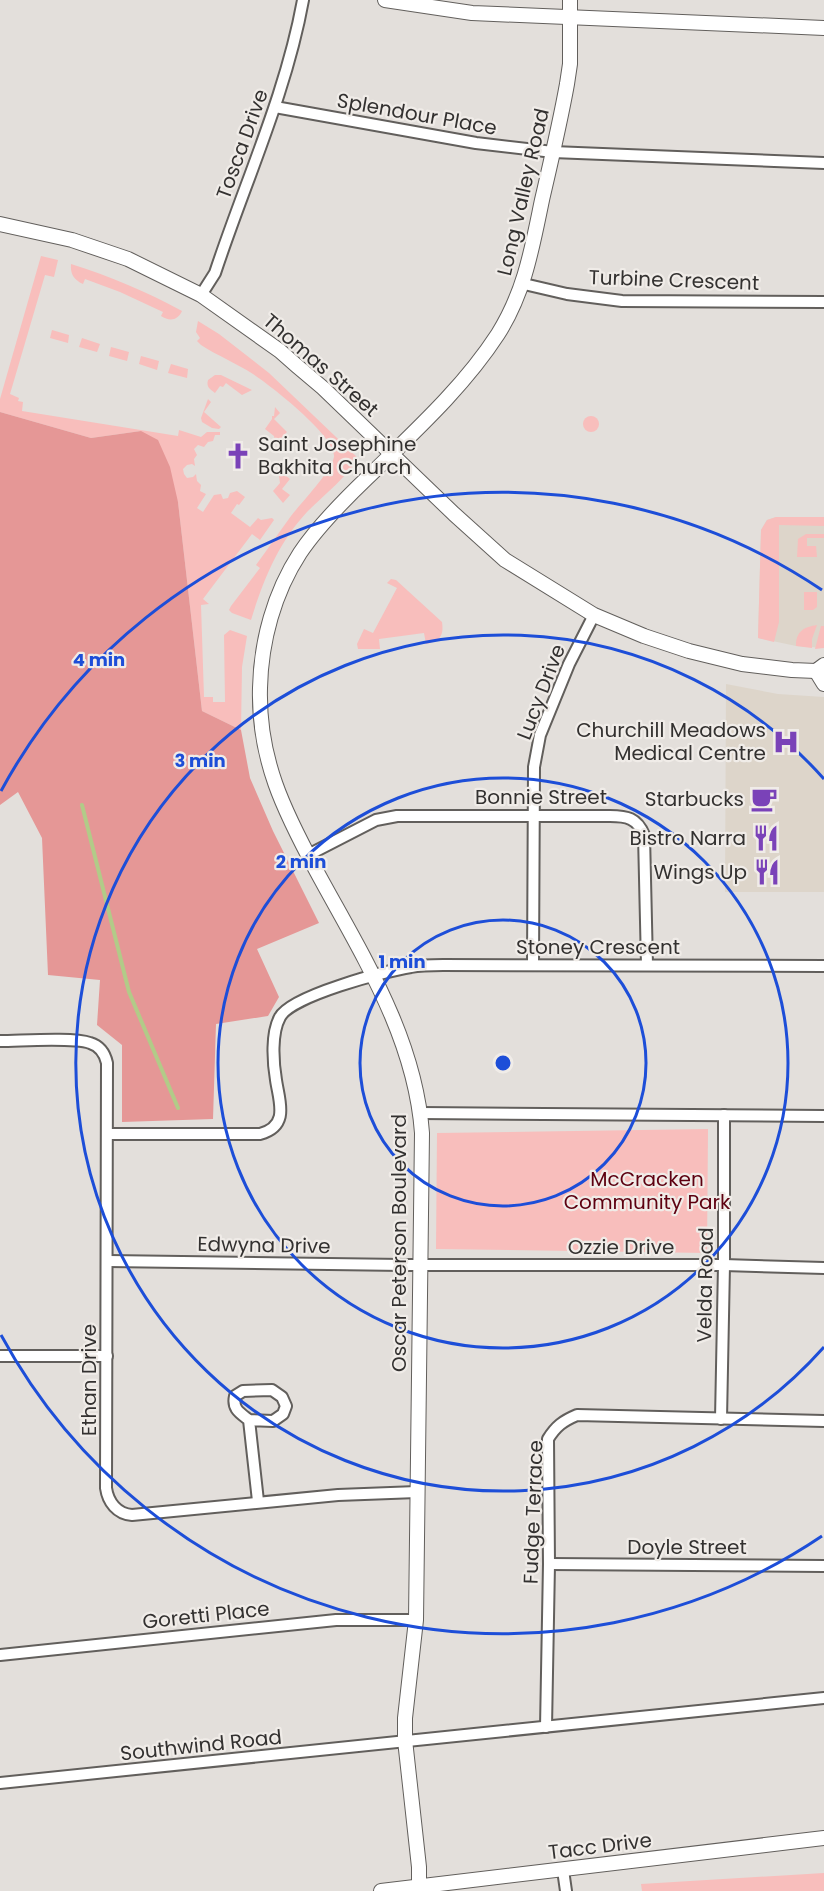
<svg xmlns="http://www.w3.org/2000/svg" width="824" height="1891" font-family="Poppins,sans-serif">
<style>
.built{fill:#ddd5ca}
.green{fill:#f8bebc}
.forest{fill:#e59796}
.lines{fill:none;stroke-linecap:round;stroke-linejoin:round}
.stream{stroke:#b2cb88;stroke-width:4}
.minor-casing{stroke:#625f5c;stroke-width:14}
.tertiary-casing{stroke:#625f5c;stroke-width:16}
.minor{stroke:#fff;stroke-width:10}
.tertiary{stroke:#fff;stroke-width:14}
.ring{fill:none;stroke:#1d4ed8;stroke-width:3}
.labels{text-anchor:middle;stroke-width:4.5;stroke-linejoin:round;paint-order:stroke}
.street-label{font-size:20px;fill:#333130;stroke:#f0ece8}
.poi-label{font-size:20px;fill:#333130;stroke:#f0ece8;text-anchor:end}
.park-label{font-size:20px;fill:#5d0010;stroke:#f0ece8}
.centre{fill:#1d4ed8;stroke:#f0ece8;stroke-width:3}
.ring-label{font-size:18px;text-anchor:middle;font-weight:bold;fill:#1d4ed8;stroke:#f0ece8;stroke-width:4.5;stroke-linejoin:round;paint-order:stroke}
</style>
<rect width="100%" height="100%" fill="#e3dfdb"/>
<g class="built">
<polygon points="776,517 824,517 824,648 796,646 758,638 761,530 767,520"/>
<polygon points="726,684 778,694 824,697 824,892 725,892"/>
</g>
<g class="green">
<polygon points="41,256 58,260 54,277 45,275 10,394 19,398 18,401 23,402 22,411 178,436 179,430 201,437 207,432 220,432 220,435 215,435 213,441 208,442 204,447 198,445 194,449 197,455 194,459 195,466 192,464 187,465 183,469 184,474 187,478 193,477 196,474 197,481 201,485 200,491 206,494 197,508 203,512 214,495 221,494 223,499 228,498 230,493 237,491 245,497 239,505 237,504 231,513 250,527 258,518 261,520 272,518 274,520 260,540 252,534 203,599 209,604 201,605 204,697 213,697 213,702 225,702 224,635 230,630 247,636 242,667 241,730 202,711 178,502 141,431 91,438 0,412 0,399"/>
<path d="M71 264C110 276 147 292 182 311 178 320 170 322 161 316L163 312 120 292 85 279 83 284C74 280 70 274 71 264Z"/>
<path d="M198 321 219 334 269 373 358 458C348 476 322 497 307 512 278 543 263 581 251 620L232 613 229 610 231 606 260 568 256 565C268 549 279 532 291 516 301 503 331 472 334 457 337 437 270 385 253 374 236 363 218 356 201 345L197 341 200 338 196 332Z"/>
<polygon points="52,330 69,335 68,343 50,338"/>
<polygon points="82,338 100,344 97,352 79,347"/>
<polygon points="111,347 129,352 127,361 109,356"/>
<polygon points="141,356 159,361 157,370 139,364"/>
<polygon points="171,364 188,369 187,378 168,373"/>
<path d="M215 375H221L252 390 242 395 226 383 223 387 220 386 215 393C210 389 206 387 208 380Z"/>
<polygon points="208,399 211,402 204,412 221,427 219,429 212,428 202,422 201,418"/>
<polygon points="275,407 280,413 274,419 287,432 278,442 275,442 274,436 265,429 272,419 272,416 274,416"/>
<circle cx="591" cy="424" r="8"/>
<polygon points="285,475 290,479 282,489 290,495 283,503 273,491 280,483 279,476"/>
<polygon points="776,517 824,517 824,526 779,525 779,622 774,642 758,638 761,530 767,520"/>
<polygon points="806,534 824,534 824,538 807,538 807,546 816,546 817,557 797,557 798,539"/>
<path d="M391 579 396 580 442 622C444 636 440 641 426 644L424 633 379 639 380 649H358L357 644 364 629 373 633 397 588 387 583Z"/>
<polygon points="804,592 817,592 817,607 813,610 804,610"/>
<path d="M817 625 812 639V648L796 646C796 631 804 627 817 625Z"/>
<polygon points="821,626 824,626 824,648 815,649"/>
<polygon points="708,1129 707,1253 436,1249 437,1133"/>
<polygon points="824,1873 824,1891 642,1891 641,1884"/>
</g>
<polygon class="forest" points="0,412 91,438 141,431 158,440 170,467 178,502 202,711 241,730 250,778 273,831 319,923 257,949 279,997 268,1016 216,1024 213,1119 122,1122 122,1045 97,1025 100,980 48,975 42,838 18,792 0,805"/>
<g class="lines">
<polyline class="stream" points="82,805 129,992 178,1108"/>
<g class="minor-casing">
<g id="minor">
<polyline points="275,107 476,143 553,152 824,163"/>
<polyline points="524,284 567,294 622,301 824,302"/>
<path d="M201 295 215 273C245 182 286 94 303 0"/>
<path d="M308 855 376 820 397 816H610C627 816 637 818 644 835L647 965"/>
<polyline points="533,965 534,767 540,735 569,664 594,615"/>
<path d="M0 1041C21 1041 73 1037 90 1043 100 1046 105 1054 107 1063L106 1488C108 1502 117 1514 132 1515L338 1495 417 1492"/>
<polyline points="420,1113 824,1116"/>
<path d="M108 1134H260C290 1126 279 1101 276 1080 273 1062 271 1033 280 1017 291 996 385 971 411 967 421 965 432 965 443 965L824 966"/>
<polyline points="108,1261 403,1265 724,1265 824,1268"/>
<polyline points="0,1356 107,1356"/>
<polyline points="721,1419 724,1265 724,1115"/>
<path d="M249 1420 273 1421 283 1414 286 1406 282 1397 272 1390 243 1391 235 1396C232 1409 240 1413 249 1420L258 1501"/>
<polyline points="549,1564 824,1566"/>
<polyline points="0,1655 336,1620 416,1620"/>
<path d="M546 1727 549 1564 548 1439C556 1426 563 1421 577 1415L824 1421"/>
<polyline points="0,1783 824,1698"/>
<polyline points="563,1870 566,1891"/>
</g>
</g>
<g class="tertiary-casing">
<g id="tertiary">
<polyline points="385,0 472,13 824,28"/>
<polyline points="0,224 72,240 128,259 201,295 280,351 297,366 323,388 454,514 505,560 594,615 644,636 689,651 742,664 792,670 816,671 824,665"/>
<polyline points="816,671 824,684"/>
<polyline points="381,1891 824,1838"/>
<path d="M419 1891V1867L405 1740V1718L416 1620 422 1133C415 1037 362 955 317 872 284 811 258 759 260 688 261 641 274 593 300 553 318 526 343 501 367 478 413 433 463 388 498 334 525 291 532 248 542 200 551 161 560 123 567 84L570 64V0"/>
</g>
</g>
<use href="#minor" class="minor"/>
<use href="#tertiary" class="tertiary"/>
</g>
<g class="ring">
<circle cx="503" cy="1063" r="143"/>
<circle cx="503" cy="1063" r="285"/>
<path d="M824 1347A428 428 0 1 1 824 779"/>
<path d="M822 1536A571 571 0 0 1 1 1335M1 791A571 571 0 0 1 822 590"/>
</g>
<defs>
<g id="church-bare" transform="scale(2.07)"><path d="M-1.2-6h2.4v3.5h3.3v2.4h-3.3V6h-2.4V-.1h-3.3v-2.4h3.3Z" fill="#7a42b8" stroke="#f0ece8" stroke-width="2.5" paint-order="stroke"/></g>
<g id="hospital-bare" transform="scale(2.07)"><path d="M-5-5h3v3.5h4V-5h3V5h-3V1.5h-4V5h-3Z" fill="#7a42b8" stroke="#f0ece8" stroke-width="2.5" paint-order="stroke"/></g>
<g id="cafe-bare" transform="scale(2.07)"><path d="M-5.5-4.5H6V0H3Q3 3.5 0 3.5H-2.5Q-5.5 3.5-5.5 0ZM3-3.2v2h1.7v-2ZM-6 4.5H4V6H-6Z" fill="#7a42b8" stroke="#f0ece8" stroke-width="2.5" paint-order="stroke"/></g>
<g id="restaurant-bare" transform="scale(2.07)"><path d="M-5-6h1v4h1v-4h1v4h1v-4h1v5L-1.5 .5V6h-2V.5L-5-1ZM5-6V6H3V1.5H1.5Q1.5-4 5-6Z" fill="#7a42b8" stroke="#f0ece8" stroke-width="2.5" paint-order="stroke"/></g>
</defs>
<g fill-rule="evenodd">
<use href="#church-bare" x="238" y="456"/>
<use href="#hospital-bare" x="786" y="742"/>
<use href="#cafe-bare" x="764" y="799"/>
<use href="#restaurant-bare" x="766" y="838"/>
<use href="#restaurant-bare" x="767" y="872"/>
</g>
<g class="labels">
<g class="street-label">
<text transform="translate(417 114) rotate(10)" y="7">Splendour Place</text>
<text transform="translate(242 144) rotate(-70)" y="7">Tosca Drive</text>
<text transform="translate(523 192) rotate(-77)" y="7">Long Valley Road</text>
<text transform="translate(674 280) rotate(2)" y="7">Turbine Crescent</text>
<text transform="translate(321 365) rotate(41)" y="7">Thomas Street</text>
<text transform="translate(541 692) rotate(-69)" y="7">Lucy Drive</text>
<text x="541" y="804">Bonnie Street</text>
<text x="598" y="954">Stoney Crescent</text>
<text transform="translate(399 1243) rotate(-90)" y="7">Oscar Peterson Boulevard</text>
<text transform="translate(264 1245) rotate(1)" y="7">Edwyna Drive</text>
<text x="621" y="1254">Ozzie Drive</text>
<text transform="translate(705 1285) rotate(-89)" y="7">Velda Road</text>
<text transform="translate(89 1380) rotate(-90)" y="7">Ethan Drive</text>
<text transform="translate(533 1512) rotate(-88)" y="7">Fudge Terrace</text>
<text x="687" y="1554">Doyle Street</text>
<text transform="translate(206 1615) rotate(-6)" y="7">Goretti Place</text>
<text transform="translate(201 1745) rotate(-6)" y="7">Southwind Road</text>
<text transform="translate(600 1846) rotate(-7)" y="7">Tacc Drive</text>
</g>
<g class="poi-label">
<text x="258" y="451" text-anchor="start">Saint Josephine<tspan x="258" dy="23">Bakhita Church</tspan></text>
<text x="766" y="737">Churchill Meadows<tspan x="766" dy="23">Medical Centre</tspan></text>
<text x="744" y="806">Starbucks</text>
<text x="746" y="845">Bistro Narra</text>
<text x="747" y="879">Wings Up</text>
</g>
<g class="park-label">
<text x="647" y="1186">McCracken<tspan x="647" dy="23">Community Park</tspan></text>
</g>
</g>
<circle cx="503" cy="1063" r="9" class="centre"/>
<g class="ring-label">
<text x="99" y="666">4 min</text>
<text x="200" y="767">3 min</text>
<text x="301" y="868">2 min</text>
<text x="402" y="968">1 min</text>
</g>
</svg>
